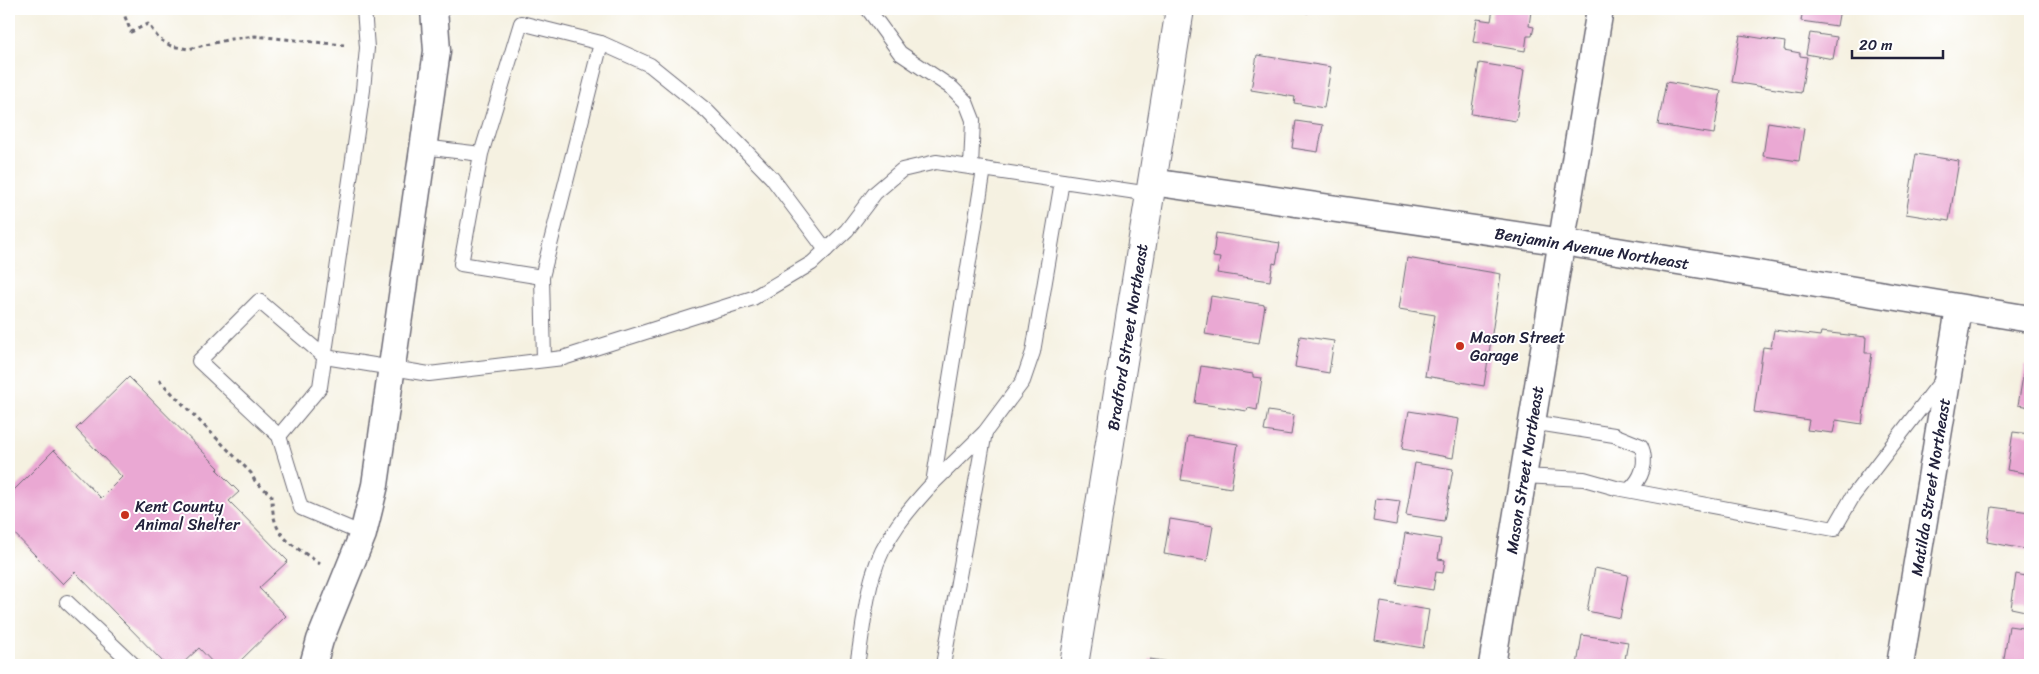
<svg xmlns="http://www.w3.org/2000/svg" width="2039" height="674" font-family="Sriracha,sans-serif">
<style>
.building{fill:#eaa8d3}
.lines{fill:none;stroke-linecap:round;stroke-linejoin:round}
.service-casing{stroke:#6c6a75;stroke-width:16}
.minor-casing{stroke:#6c6a75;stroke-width:29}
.tertiary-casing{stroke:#6c6a75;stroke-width:30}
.path{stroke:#6c6a75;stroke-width:3;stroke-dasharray:4 4;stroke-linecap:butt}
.service{stroke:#fff;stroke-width:14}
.minor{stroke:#fff;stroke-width:26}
.tertiary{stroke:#fff;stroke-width:28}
.poi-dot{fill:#c8321e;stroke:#fff;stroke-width:2}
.labels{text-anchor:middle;stroke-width:4;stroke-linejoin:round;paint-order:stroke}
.street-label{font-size:16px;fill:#22223b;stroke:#fff}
.poi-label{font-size:16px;fill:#22223b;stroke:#fff;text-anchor:start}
</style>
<rect width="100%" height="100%" fill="#fff"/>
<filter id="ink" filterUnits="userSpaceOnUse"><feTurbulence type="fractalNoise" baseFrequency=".02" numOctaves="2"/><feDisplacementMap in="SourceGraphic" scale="10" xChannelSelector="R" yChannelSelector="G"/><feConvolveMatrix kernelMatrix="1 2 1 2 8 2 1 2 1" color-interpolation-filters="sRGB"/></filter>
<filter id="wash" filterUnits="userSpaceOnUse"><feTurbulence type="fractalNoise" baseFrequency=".0096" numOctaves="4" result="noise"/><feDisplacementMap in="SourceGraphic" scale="20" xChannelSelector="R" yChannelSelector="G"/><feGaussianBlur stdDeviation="1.12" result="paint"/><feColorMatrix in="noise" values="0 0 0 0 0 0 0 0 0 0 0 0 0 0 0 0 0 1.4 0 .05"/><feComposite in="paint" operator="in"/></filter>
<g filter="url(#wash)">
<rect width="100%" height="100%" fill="#f5f1e1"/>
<g id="blocks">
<g class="building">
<polygon points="1291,9 1309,9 1308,13"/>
<polygon points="1493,9 1531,11 1529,26 1534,27 1532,36 1527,36 1525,51 1473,42 1477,19 1491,21"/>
<polygon points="1803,9 1840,9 1837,26 1801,21"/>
<polygon points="1810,33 1837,37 1833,59 1806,54"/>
<polygon points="1740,35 1785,42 1784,50 1800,53 1800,56 1807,57 1801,93 1732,82"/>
<polygon points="1257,55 1331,67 1324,108 1294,103 1295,97 1251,90"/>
<polygon points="1479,63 1524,70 1516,121 1471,114"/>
<polygon points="1666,82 1721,91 1714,134 1658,125"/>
<polygon points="1296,121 1323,125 1318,152 1292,148"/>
<polygon points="1768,122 1804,128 1799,161 1763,156"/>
<polygon points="1916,154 1959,161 1949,221 1906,214"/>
<polygon points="1216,233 1280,243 1276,264 1273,263 1270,281 1217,273 1220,258 1213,257"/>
<polygon points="1407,258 1501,274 1484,386 1425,376 1435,315 1399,309"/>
<polygon points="1211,296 1265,305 1259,343 1205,334"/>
<polygon points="1774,330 1820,336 1821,332 1866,337 1865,353 1872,353 1862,424 1836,420 1833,433 1807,430 1809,420 1754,412 1763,347 1771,348"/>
<polygon points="1300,336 1334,341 1329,373 1295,367"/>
<polygon points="2025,365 2030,366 2030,407 2018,405"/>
<polygon points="1201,366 1253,374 1253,377 1262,378 1257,410 1248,408 1247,411 1195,403"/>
<polygon points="129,377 219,468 217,470 239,492 229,501 288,561 259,588 286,616 236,665 215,665 199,648 181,665 166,665 75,572 63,584 9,528 9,495 54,450 101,498 122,477 76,429"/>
<polygon points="1268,411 1294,415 1291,435 1264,431"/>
<polygon points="1409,411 1459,419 1453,458 1402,449"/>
<polygon points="2013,432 2030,434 2030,474 2007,470"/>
<polygon points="1188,436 1238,444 1231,488 1181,480"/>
<polygon points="1415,463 1453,469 1444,521 1406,515"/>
<polygon points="1376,498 1400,501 1396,525 1373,521"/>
<polygon points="1992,507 2030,512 2030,550 1987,542"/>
<polygon points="1170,519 1213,526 1207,561 1164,554"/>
<polygon points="1405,533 1441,539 1438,559 1445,560 1443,573 1436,572 1433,590 1397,584"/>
<polygon points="1595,568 1628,575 1620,618 1587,611"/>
<polygon points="2016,574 2030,577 2030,612 2011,608"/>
<polygon points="1381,602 1429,610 1423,648 1375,640"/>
<polygon points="2009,626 2030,629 2030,665 2003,665"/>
<polygon points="1582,635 1628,642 1624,665 1577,665"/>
<polygon points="1150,659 1183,664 1183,665 1148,665"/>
</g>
</g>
</g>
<g filter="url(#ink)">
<use href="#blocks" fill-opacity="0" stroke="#6c6a75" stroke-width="1"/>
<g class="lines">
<g class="service-casing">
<g id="service">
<polyline points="868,9 900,53 952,88 966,102 973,120 971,167"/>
<polyline points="601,43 650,65 707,111 772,178 826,250"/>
<polyline points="423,147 481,154 461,264 542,277 601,43 521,23 481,154"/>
<polyline points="542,277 544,360"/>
<path d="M1531 422 1614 435 1641 446C1648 462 1642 479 1629 490"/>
<polyline points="279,436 320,387 363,90 367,48 364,9"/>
<polyline points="1522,476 1584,479 1616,488 1834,529 1853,496 1943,379"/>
<polyline points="933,483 985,432 1023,381 1033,352 1062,181"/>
<polyline points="363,534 301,508 279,436 199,361 259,301 325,357 429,374 563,358 753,298 812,263 847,230 875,193 902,170 936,162 1150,194"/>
<polyline points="67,602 134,665"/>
<path d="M857 665C862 637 865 601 873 575 883 539 909 509 933 483L984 169"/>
<polyline points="943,665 985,432"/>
</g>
</g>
<g class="minor-casing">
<g id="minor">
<polyline points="1152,182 1563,242 2030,319"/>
<polyline points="313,665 320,640 363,534 375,485 437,51 434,9"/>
<polyline points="1492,665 1600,9"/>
<polyline points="1900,665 1959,309"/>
</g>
</g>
<g class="tertiary-casing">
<polyline id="tertiary" points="1074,665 1180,9"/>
</g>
<g class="path">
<polyline points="122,9 131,32 148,24 159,39 171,46 188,49 231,39 255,36 344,45"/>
<path d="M159 380 251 473 255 481 272 496C272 539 289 541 320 564"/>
</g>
<use href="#service" class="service"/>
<use href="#minor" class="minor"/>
<use href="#tertiary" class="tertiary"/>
</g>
</g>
<g class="poi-dot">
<circle cx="1460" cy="346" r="5"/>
<circle cx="125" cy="515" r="5"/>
</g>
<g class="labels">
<g class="street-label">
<text transform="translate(1592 248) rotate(9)" y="6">Benjamin Avenue Northeast</text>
<text transform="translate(1127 337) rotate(-81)" y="6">Bradford Street Northeast</text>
<text transform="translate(1524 470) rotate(-81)" y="6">Mason Street Northeast</text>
<text transform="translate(1930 487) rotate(-81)" y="6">Matilda Street Northeast</text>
</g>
<g class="poi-label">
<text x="1470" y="343">Mason Street<tspan x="1470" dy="18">Garage</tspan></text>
<text x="135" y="512">Kent County<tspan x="135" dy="18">Animal Shelter</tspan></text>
</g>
</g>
<rect width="2039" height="674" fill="none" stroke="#fff" stroke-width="30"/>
<path d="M1852 50v8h91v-8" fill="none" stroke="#22223b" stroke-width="2.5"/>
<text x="1859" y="50" font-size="15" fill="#22223b" stroke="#ffffff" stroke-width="4" paint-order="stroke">20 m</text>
</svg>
